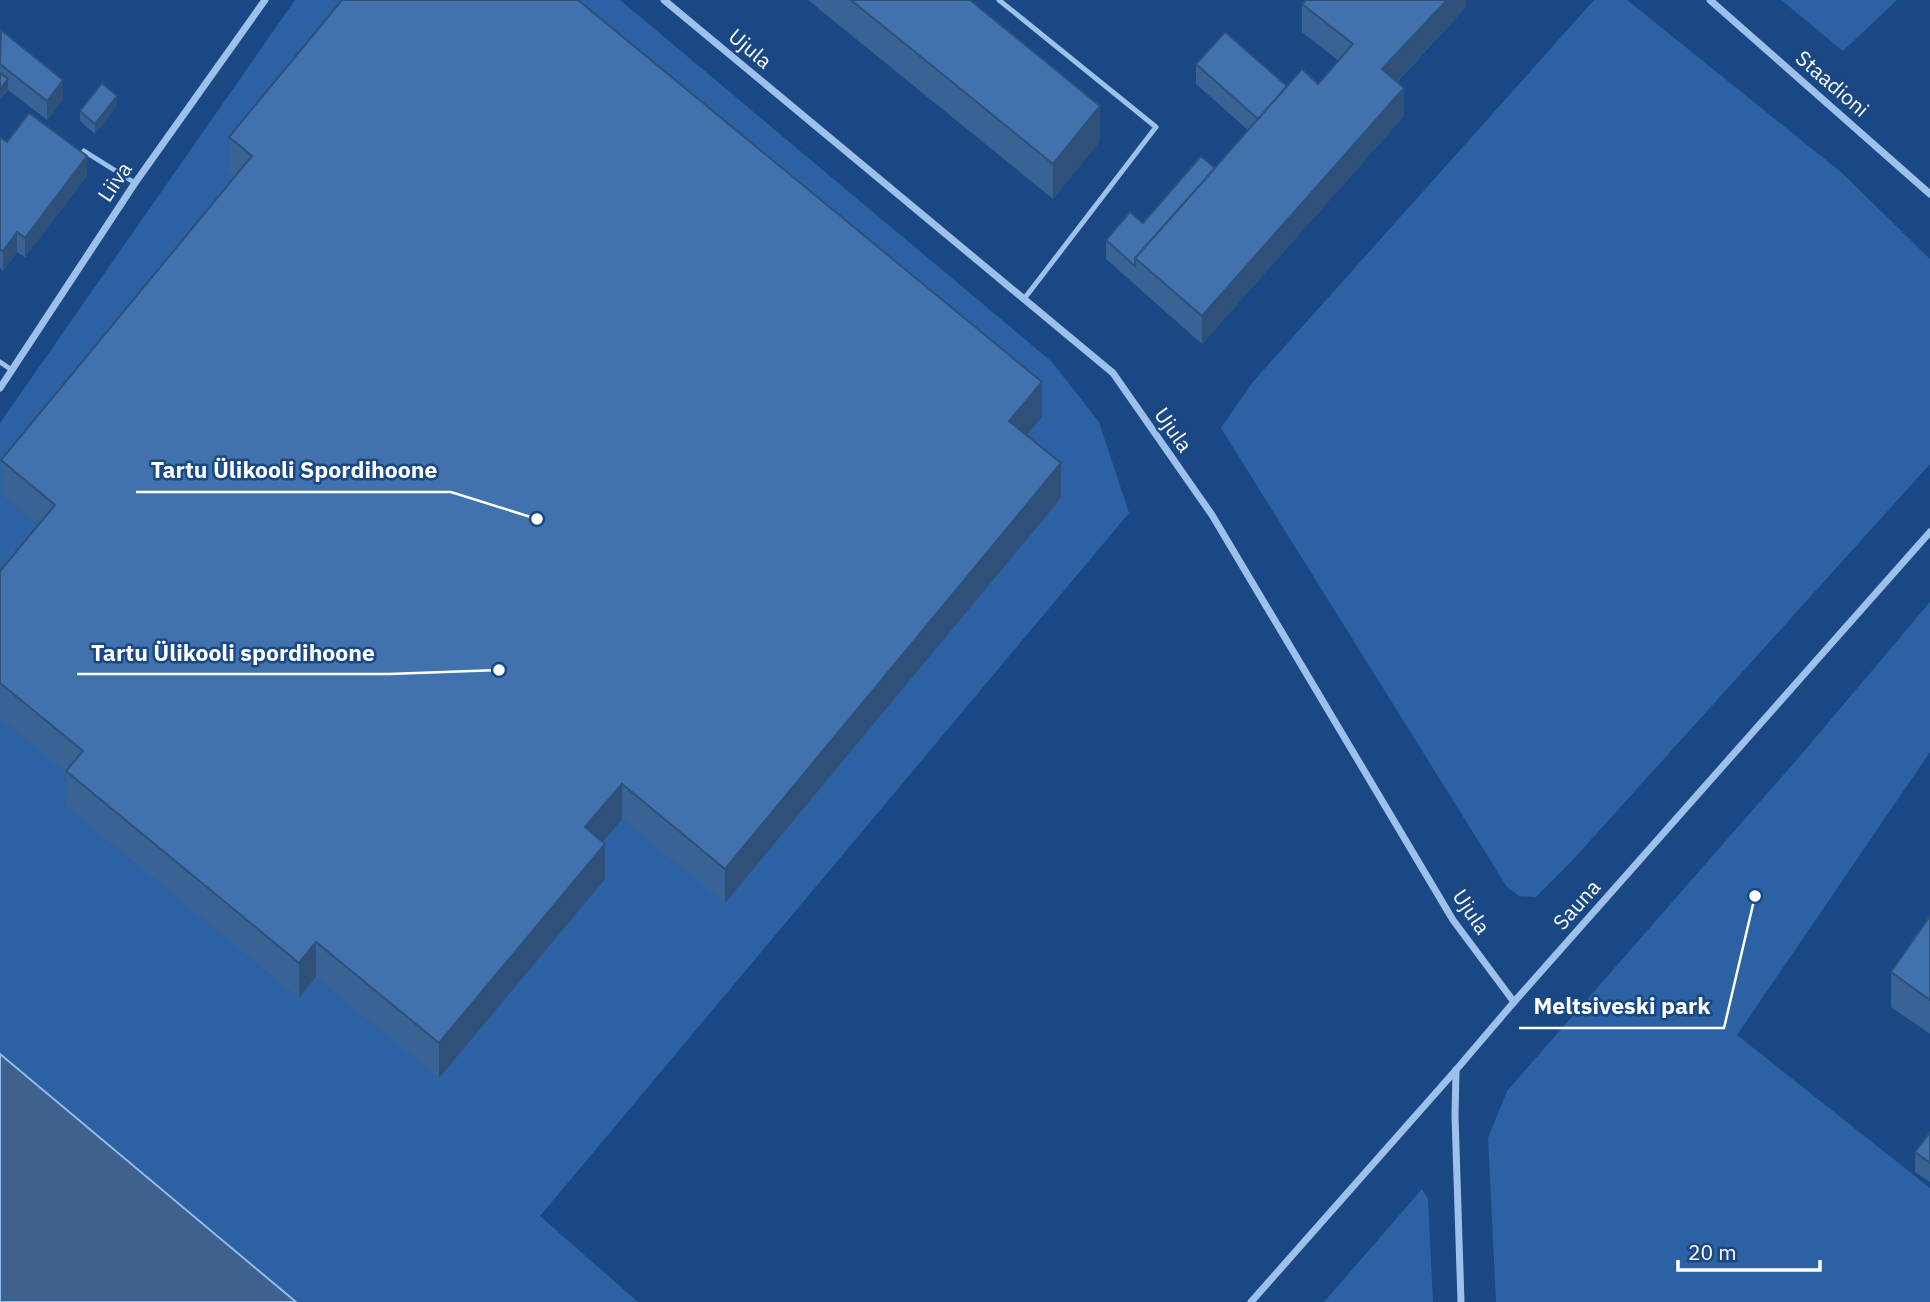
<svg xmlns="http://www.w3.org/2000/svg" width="1930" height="1302" font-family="'IBM Plex Sans',sans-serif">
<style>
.green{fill:#2c62a3}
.water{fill:#3e618e;stroke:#91bcee;stroke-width:2}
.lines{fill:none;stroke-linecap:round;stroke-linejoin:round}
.lane{stroke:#9ec1ec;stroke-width:5}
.street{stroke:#9ec1ec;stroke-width:7}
.wall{fill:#396295}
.shaded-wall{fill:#2e5079}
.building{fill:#4272ad;stroke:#2e5079;stroke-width:2}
.labels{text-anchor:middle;stroke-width:5;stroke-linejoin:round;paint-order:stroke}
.street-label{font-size:21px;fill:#fff;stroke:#194884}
.leader{fill:none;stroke:#fff;stroke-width:2.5}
.callout-dot{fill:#fff;stroke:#194884;stroke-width:2.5}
.callout-label{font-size:23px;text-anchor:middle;font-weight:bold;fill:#fff;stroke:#194884;stroke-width:5;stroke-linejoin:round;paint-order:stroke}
</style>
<rect width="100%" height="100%" fill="#194884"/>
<g class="green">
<polygon points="295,0 620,0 1052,362 1099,422 1129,513 540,1216 638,1302 296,1302 0,1054 0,423"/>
<polygon points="1594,0 1627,0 1842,173 1930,259 1930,464 1570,863 1536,897 1519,896 1507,887 1221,428 1252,383"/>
<polygon points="1781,0 1897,0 1843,51"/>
<polygon points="1930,602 1930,752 1737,1035 1930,1188 1930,1302 1496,1302 1488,1138 1507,1091 1800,756"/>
<polygon points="1422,1189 1428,1199 1433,1302 1324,1302"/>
</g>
<polygon class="water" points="0,1054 296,1302 0,1302"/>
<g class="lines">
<g class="lane">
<polyline points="999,0 1156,127 1024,299"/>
<polyline points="84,151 135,183"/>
<polyline points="0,362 12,370"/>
</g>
<g class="street">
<polyline points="664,0 1113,373 1212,515 1453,920 1514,1002"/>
<polyline points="1710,0 1930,194"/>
<polyline points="0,388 135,183 265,0"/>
<polyline points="1456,1070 1455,1116 1461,1302"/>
<polyline points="1251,1302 1456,1070 1514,1002 1930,532"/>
</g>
</g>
<g class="wall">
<polygon points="808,0 970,0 1100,141 1053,199"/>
<polygon points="1466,0 1466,7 1397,82 1404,116 1202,344 1106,259 1106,240 1143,223 1215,168 1248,130 1196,84 1196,64 1287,86 1318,84 1339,61 1302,32 1302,4"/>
<polygon points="0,31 63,100 47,120 8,90 0,99"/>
<polygon points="117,106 95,134 80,121 80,111"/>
<polygon points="0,137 7,142 87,176 25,257 17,252 3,271 0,268"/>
<polygon points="229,137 1042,417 1027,435 1061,498 725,903 622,819 602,842 605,879 439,1078 316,977 299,998 66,806 66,773 0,718 0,571 38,525 1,494 1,460 235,177 229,172"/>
<polygon points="1930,916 1930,1034 1891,1007 1891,972"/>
<polygon points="1930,1132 1930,1182 1915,1172 1915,1152"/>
</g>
<g class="shaded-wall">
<polygon points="1447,0 1466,0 1466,7 1382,97 1382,69"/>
<polygon points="8,79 8,89 0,99 0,89"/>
<polygon points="63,80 63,100 47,120 47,101"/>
<polygon points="1404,88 1404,116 1202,344 1202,316"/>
<polygon points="117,96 117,106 95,134 95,124"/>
<polygon points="1100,106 1100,141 1053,199 1053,164"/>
<polygon points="87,156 87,176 25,257 25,238"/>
<polygon points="17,232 17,252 3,271 3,251"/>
<polygon points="1042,382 1042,417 1009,456 1009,421"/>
<polygon points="1061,463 1061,498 725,903 725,869"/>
<polygon points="622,784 622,819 585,862 585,827"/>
<polygon points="605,844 605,879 439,1078 439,1043"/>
<polygon points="316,942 316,977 299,998 299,963"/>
</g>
<g class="building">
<polygon points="342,0 578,0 1042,382 1009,421 1061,463 725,869 622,784 585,827 605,844 439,1043 316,942 299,963 66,771 83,751 0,683 0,571 55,505 1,460 252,156 229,137"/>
<polygon points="851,0 970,0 1100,106 1053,164"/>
<polygon points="1306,0 1447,0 1382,69 1404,88 1202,316 1135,258 1302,69 1318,84 1353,44 1302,4"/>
<polygon points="1,30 63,80 47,101 0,64"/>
<polygon points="1225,32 1287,86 1258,119 1196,64"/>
<polygon points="0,73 8,79 0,89"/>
<polygon points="102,83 117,96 95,124 80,111"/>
<polygon points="29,113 87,156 25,238 17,232 3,251 0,249 0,137 7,142"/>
<polygon points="1201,156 1215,168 1135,258 1135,266 1106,240 1130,212 1143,223"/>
<polygon points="1930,916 1930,1000 1891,972"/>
<polygon points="1930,1132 1930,1163 1915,1152"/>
</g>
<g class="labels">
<g class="street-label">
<text transform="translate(750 49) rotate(40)" y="7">Ujula</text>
<text transform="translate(1832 84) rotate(41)" y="7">Staadioni</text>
<text transform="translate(115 182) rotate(-56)" y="7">Liiva</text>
<text transform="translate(1173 430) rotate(55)" y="7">Ujula</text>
<text transform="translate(1577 905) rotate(-48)" y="7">Sauna</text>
<text transform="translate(1471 912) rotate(56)" y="7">Ujula</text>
</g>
</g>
<path class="leader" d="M537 519L451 492H136M499 670L389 674H77M1755 896L1724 1028H1519"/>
<g class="callout-dot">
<circle cx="537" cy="519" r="7"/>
<circle cx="499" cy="670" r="7"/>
<circle cx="1755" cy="896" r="7"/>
</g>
<g class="callout-label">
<text x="294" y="478">Tartu Ülikooli Spordihoone</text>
<text x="233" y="661">Tartu Ülikooli spordihoone</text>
<text x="1622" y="1014">Meltsiveski park</text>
</g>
<path d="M1678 1260v10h142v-10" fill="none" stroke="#ffffff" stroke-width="3.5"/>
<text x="1688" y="1260" font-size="21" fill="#ffffff" stroke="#194884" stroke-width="5" paint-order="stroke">20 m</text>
</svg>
